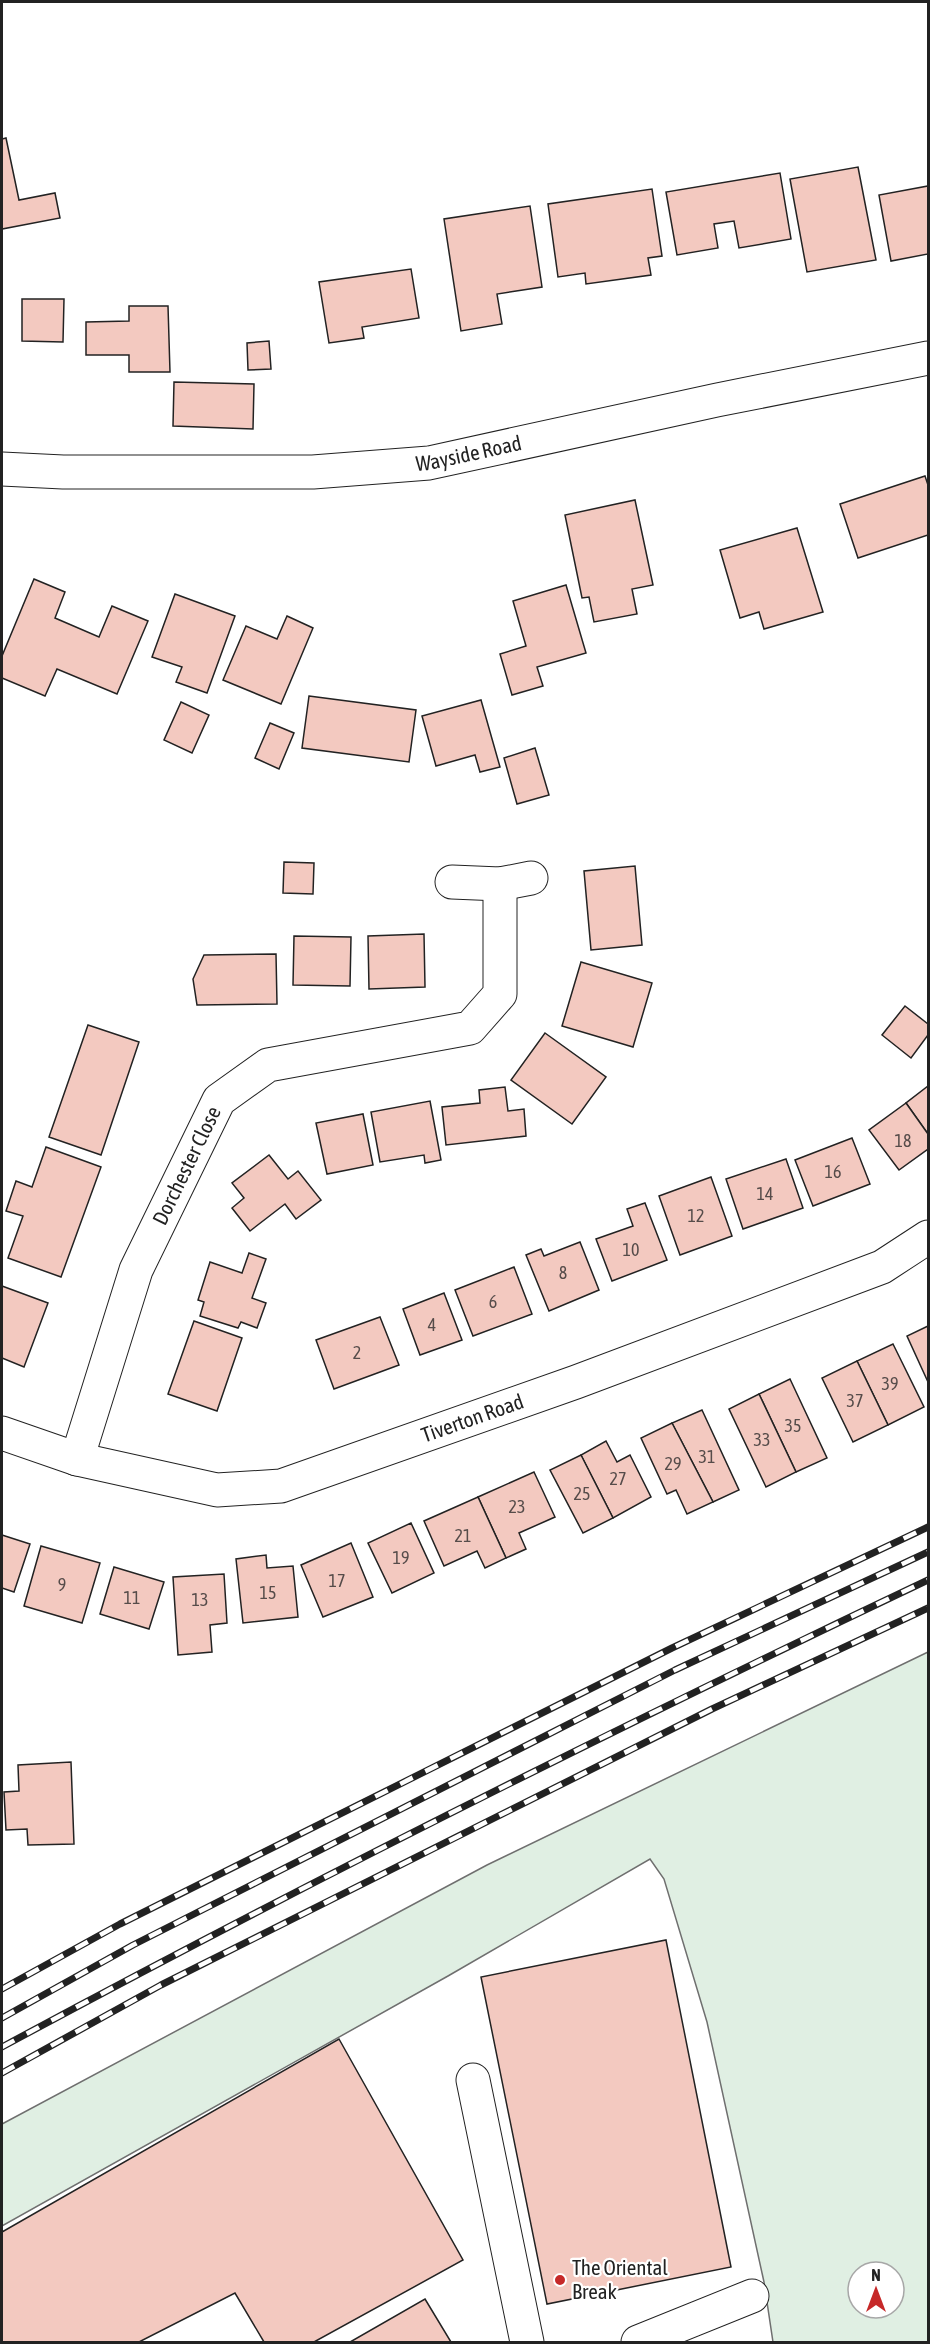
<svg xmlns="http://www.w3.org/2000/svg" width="930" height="2344" font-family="'Asap Condensed',sans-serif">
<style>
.green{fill:#e0efe3;stroke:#6f6f6f;stroke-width:1.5;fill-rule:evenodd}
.building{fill:#f3c9c0;stroke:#222;stroke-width:1.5}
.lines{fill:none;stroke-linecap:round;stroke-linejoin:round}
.minor-casing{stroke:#222;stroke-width:35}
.minor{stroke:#fff;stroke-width:33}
.rail-casing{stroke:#222;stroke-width:7}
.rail{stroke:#fff;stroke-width:4.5;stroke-dasharray:14;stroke-linecap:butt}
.poi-dot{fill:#c62828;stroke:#fff;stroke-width:2}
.labels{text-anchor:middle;stroke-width:4.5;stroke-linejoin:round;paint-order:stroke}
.number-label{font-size:18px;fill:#564c4a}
.street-label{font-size:21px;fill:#222;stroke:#fff}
.poi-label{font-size:21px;fill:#222;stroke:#fff;text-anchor:start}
</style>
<rect width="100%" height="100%" fill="#fff"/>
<path class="green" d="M928 1652V2342H773L764 2282 707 2022 664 1879 650 1859 448 1976 2 2226V2124L487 1865ZM858 2272H894V2308H858Z"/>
<g class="building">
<polygon points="6,138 19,200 55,193 60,218 2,229 2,139"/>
<polygon points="858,167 876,260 807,272 790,179"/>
<polygon points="780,173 791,239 739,248 734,221 714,224 718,248 677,255 666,192"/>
<polygon points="928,186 928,254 891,261 879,195"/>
<polygon points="652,189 662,256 648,258 651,275 586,284 585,273 558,277 548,204"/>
<polygon points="530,206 542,287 497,294 502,324 461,331 444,219"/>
<polygon points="411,269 419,318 362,327 364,338 329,343 319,282"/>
<polygon points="22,299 64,299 63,342 22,341"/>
<polygon points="129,306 168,306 170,372 129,372 129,355 86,355 86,322 129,321"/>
<polygon points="269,341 271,369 248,370 247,343"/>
<polygon points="174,382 254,384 253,429 173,426"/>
<polygon points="925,476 928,485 928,535 858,558 840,504"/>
<polygon points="635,500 653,585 632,589 637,614 594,622 589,597 582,598 565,515"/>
<polygon points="797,528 823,612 764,629 759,612 740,618 720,550"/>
<polygon points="34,579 65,592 55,618 99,637 112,606 148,621 117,694 57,669 45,696 2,678 2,656"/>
<polygon points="566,585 586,653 537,667 543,686 512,695 500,654 526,646 513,601"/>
<polygon points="175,594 235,616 207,693 176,682 182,667 152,657"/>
<polygon points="287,616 313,628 281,704 223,680 246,626 277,639"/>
<polygon points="309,696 416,710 409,762 302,748"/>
<polygon points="481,700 500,767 480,772 475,755 436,766 422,716"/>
<polygon points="181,702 209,715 192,753 164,740"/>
<polygon points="270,723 294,733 279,769 255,758"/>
<polygon points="535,748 549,795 517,804 504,758"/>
<polygon points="284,862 314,863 313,894 283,893"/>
<polygon points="635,866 642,945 591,950 584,871"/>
<polygon points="424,934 425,987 369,989 368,936"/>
<polygon points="294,936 351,937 350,986 293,985"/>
<polygon points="276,954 277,1004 197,1005 193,979 204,955"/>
<polygon points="581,962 652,983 633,1047 562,1026"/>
<polygon points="905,1006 928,1024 928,1035 911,1058 882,1035"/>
<polygon points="88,1025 139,1042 101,1155 49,1137"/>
<polygon points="545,1033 606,1077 572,1124 511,1080"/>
<polygon points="928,1086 928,1134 906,1103"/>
<polygon points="505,1087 508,1111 524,1109 526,1136 446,1145 442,1107 480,1103 479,1090"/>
<polygon points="430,1101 441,1160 425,1163 424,1155 380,1162 371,1112"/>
<polygon points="906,1103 928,1134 928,1149 899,1170 869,1130"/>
<polygon points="363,1114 373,1165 327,1174 316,1123"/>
<polygon points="852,1138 870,1184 813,1206 795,1160"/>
<polygon points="46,1147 101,1167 61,1277 8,1258 23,1216 6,1211 16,1181 32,1187"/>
<polygon points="269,1155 288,1179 298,1171 321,1200 296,1219 285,1204 250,1231 232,1208 244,1198 232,1183"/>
<polygon points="786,1159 803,1208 743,1229 726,1179"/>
<polygon points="711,1177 732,1236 680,1255 659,1196"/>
<polygon points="645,1203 667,1260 612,1281 596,1239 633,1226 627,1209"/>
<polygon points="580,1242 599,1290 549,1311 526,1255 541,1249 544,1256"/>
<polygon points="249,1253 266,1259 252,1298 266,1303 257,1328 241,1322 238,1328 200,1316 204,1302 198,1300 210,1262 242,1273"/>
<polygon points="514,1267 532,1314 473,1336 455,1290"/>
<polygon points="2,1286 48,1303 24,1367 2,1358"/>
<polygon points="444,1293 462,1340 420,1355 403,1309"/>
<polygon points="380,1317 399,1365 334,1389 316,1340"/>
<polygon points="194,1321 242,1338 217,1411 168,1394"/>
<polygon points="928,1326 928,1382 907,1336"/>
<polygon points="893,1344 924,1407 888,1425 857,1361"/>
<polygon points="857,1361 888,1425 853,1442 822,1378"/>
<polygon points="790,1379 827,1458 796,1472 759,1394"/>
<polygon points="759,1394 796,1472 766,1487 729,1409"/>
<polygon points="702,1410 739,1490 713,1502 672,1423"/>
<polygon points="672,1423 713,1502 687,1514 676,1490 667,1494 641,1438"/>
<polygon points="606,1441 617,1462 630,1455 651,1497 613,1518 581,1455"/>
<polygon points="581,1455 613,1518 583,1533 550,1470"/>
<polygon points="534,1472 555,1517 519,1533 526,1549 506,1558 478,1497"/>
<polygon points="478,1497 506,1558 485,1568 477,1551 444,1566 424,1521"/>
<polygon points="411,1523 434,1573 392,1593 368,1543"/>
<polygon points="2,1535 30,1544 14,1592 2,1588"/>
<polygon points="351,1543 373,1597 323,1617 301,1565"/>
<polygon points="41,1546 100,1563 82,1623 24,1606"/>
<polygon points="266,1555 267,1568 293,1566 298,1617 243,1623 236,1559"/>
<polygon points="114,1567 164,1582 149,1629 100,1614"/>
<polygon points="224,1574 227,1623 210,1625 212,1652 178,1655 173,1577"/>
<polygon points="71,1762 74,1844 28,1845 27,1829 6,1830 4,1792 19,1791 18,1765"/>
<polygon points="666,1940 731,2267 547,2304 481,1977"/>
<polygon points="339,2039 463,2260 314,2342 264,2342 235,2293 139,2342 2,2342 2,2232"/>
<polygon points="425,2299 451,2342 350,2342"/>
</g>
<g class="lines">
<g class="minor-casing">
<g id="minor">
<path id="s1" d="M2 469 63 472H313L429 463 717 400 928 358"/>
<polyline points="452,882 500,884 531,878"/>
<path id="s2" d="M2 1433 77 1459 217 1490 281 1486 576 1382 882 1267 928 1237"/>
<path id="s3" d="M77 1459 136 1270 219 1100 268 1065 470 1028 500 994V884"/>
<polyline points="473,2080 527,2342"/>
<polyline points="638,2342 752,2296"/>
</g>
</g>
<use href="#minor" class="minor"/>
<g class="rail-casing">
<g id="rail">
<polyline points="2,1989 120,1924 672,1648 928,1527"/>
<polyline points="2,2018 133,1945 675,1670 928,1552"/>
<path d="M2 2047C306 1883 616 1728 928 1580"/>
<polyline points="2,2073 161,1985 712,1709 928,1608"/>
</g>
</g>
<use href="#rail" class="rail"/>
</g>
<circle class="poi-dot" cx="560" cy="2280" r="6"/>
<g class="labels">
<g class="number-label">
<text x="903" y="1147">18</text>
<text x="833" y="1178">16</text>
<text x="765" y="1200">14</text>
<text x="696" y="1222">12</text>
<text x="631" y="1256">10</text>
<text x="563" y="1279">8</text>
<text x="493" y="1308">6</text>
<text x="432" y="1331">4</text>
<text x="357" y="1359">2</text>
<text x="890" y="1390">39</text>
<text x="855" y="1407">37</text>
<text x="793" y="1432">35</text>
<text x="762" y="1446">33</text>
<text x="707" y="1463">31</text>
<text x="673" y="1470">29</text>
<text x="618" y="1485">27</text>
<text x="582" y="1500">25</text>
<text x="517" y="1513">23</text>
<text x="463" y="1542">21</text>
<text x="401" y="1564">19</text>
<text x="337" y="1587">17</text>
<text x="62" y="1591">9</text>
<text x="268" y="1599">15</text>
<text x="132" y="1604">11</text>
<text x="200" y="1606">13</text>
</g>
<g class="street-label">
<text dy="7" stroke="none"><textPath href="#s1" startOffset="468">Wayside Road</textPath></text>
<text dy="7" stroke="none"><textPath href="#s3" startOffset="314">Dorchester Close</textPath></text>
<text dy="7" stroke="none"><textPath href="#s2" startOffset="490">Tiverton Road</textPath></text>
</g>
<g class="poi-label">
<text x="572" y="2275">The Oriental<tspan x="572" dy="24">Break</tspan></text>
</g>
</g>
<rect width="930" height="2344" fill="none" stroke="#222222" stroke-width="6"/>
<g transform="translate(876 2290)"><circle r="28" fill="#ffffff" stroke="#a7a7a7" stroke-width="1.5"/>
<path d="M0-4.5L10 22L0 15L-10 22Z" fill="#c62828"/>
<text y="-9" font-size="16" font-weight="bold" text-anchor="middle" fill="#222222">N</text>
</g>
</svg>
